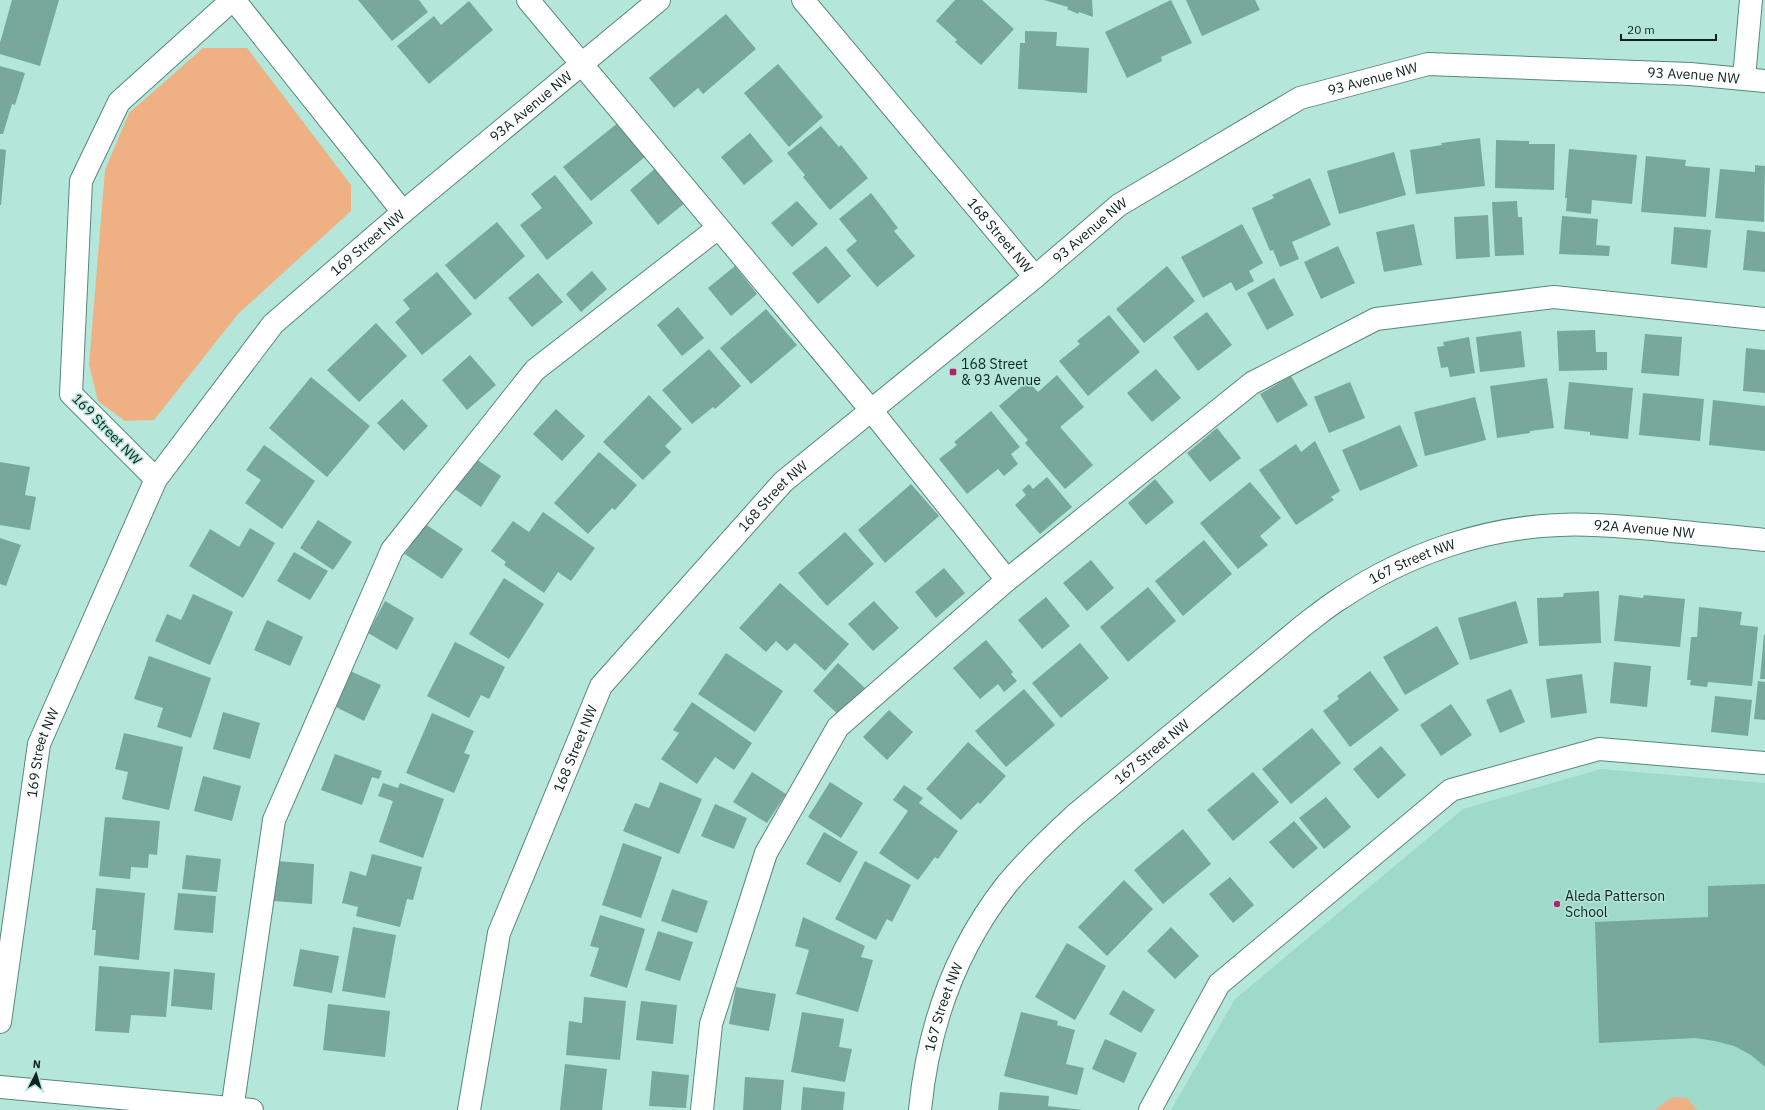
<svg xmlns="http://www.w3.org/2000/svg" width="1765" height="1110" font-family="'IBM Plex Sans',sans-serif">
<style>
.built{fill:#9fd9ca}
.green{fill:#efb184}
.building{fill:#78a89c}
.lines{fill:none;stroke-linecap:round;stroke-linejoin:round}
.minor-casing{stroke:#59887c;stroke-width:24}
.minor{stroke:#fff;stroke-width:22}
.poi-dot{fill:#ad2467;stroke:#b4e6d9;stroke-width:1.5}
.labels{text-anchor:middle;stroke-width:3;stroke-linejoin:round;paint-order:stroke}
.street-label{font-size:14px;fill:#0f231e;stroke:#b4e6d9}
.poi-label{font-size:14px;fill:#0f231e;stroke:#b4e6d9;text-anchor:start}
</style>
<rect width="100%" height="100%" fill="#b4e6d9"/>
<polygon class="built" points="1601,769 1765,783 1765,1110 1171,1110 1235,999 1463,809"/>
<g class="green">
<polygon points="203,48 247,48 351,185 351,211 238,314 154,420 125,421 98,401 89,365 105,170 129,113"/>
<polygon points="1675,1097 1687,1098 1697,1110 1655,1110 1668,1100"/>
</g>
<g class="building">
<polygon points="12,0 59,0 40,66 0,54 0,43"/>
<polygon points="358,0 419,0 428,12 392,41"/>
<polygon points="955,0 982,0 1014,29 981,65 955,42 957,40 936,21"/>
<polygon points="1044,0 1092,0 1093,17 1079,12 1078,14 1067,9 1068,7"/>
<polygon points="1171,0 1192,43 1161,57 1162,61 1127,78 1105,32"/>
<polygon points="1186,0 1255,0 1260,10 1202,36"/>
<polygon points="469,1 493,30 429,84 397,46 434,16 441,25"/>
<polygon points="726,14 756,49 703,94 698,88 674,108 649,78"/>
<polygon points="1025,31 1057,32 1056,46 1089,48 1087,93 1018,89 1020,43 1025,43"/>
<polygon points="778,64 823,117 789,147 744,93"/>
<polygon points="0,66 25,73 15,105 12,104 3,134 0,134"/>
<polygon points="619,122 646,156 591,201 563,167"/>
<polygon points="821,126 839,147 841,145 868,178 830,210 803,177 805,175 787,153"/>
<polygon points="750,133 773,161 744,185 721,157"/>
<polygon points="1480,138 1485,186 1416,194 1410,150 1442,145 1441,143"/>
<polygon points="1496,140 1529,141 1529,144 1555,144 1554,190 1495,188"/>
<polygon points="0,149 6,150 1,205 0,205"/>
<polygon points="1569,149 1637,155 1632,204 1592,200 1591,214 1566,211 1567,198 1565,198"/>
<polygon points="1394,152 1406,195 1339,214 1327,171"/>
<polygon points="1646,156 1686,160 1685,166 1710,168 1706,217 1641,212"/>
<polygon points="1755,165 1765,166 1764,222 1715,218 1720,169 1755,172"/>
<polygon points="657,167 686,202 658,225 630,190"/>
<polygon points="555,175 593,223 547,260 520,225 542,208 531,194"/>
<polygon points="1310,178 1331,225 1292,242 1299,259 1280,267 1273,250 1270,251 1252,208 1274,198 1272,195"/>
<polygon points="871,193 898,228 894,231 915,256 877,287 846,250 857,241 839,219"/>
<polygon points="797,201 818,224 792,247 771,223"/>
<polygon points="1517,201 1518,217 1522,217 1524,255 1495,256 1492,202"/>
<polygon points="1488,215 1490,257 1456,259 1454,217"/>
<polygon points="1562,216 1598,219 1596,245 1610,246 1609,256 1559,254"/>
<polygon points="497,222 525,256 475,300 445,265"/>
<polygon points="1242,224 1263,263 1249,271 1254,281 1236,291 1231,282 1203,298 1181,257"/>
<polygon points="1414,224 1422,265 1384,272 1376,232"/>
<polygon points="1674,227 1711,230 1707,268 1671,264"/>
<polygon points="1747,230 1765,232 1765,272 1743,270"/>
<polygon points="826,246 851,276 818,304 792,273"/>
<polygon points="1338,246 1355,283 1321,299 1304,262"/>
<polygon points="735,266 757,294 731,316 708,288"/>
<polygon points="1167,266 1195,301 1144,343 1116,309"/>
<polygon points="592,271 607,289 581,312 566,294"/>
<polygon points="437,272 472,314 422,355 395,322 410,309 403,300"/>
<polygon points="538,273 563,302 532,327 508,298"/>
<polygon points="1274,278 1294,315 1267,330 1247,293"/>
<polygon points="678,307 704,338 682,356 657,325"/>
<polygon points="766,309 797,345 751,384 720,348"/>
<polygon points="1207,312 1232,345 1198,371 1173,337"/>
<polygon points="1109,315 1140,352 1088,396 1059,361 1080,344 1077,341"/>
<polygon points="376,323 407,356 359,402 327,370"/>
<polygon points="1595,330 1596,352 1607,352 1607,370 1559,371 1557,331"/>
<polygon points="1521,331 1525,367 1480,372 1476,337"/>
<polygon points="1645,334 1682,337 1679,376 1641,373"/>
<polygon points="1469,337 1475,373 1450,377 1448,367 1441,368 1437,347 1444,346 1443,342"/>
<polygon points="1746,348 1765,350 1765,393 1743,391"/>
<polygon points="709,349 741,386 715,409 713,407 692,424 662,390"/>
<polygon points="470,355 496,385 467,410 442,380"/>
<polygon points="1156,369 1181,398 1152,422 1127,393"/>
<polygon points="1057,375 1084,407 1060,427 1093,465 1065,489 1025,443 1028,440 999,406 1028,381 1038,392"/>
<polygon points="1291,376 1308,405 1277,423 1260,394"/>
<polygon points="311,377 370,426 327,477 269,428"/>
<polygon points="1547,378 1554,428 1530,431 1530,433 1497,438 1490,386"/>
<polygon points="1350,382 1365,418 1329,433 1314,397"/>
<polygon points="1569,382 1633,388 1628,439 1590,435 1590,432 1564,429"/>
<polygon points="1643,393 1704,399 1700,441 1639,435"/>
<polygon points="649,395 682,429 665,446 671,452 643,480 603,442"/>
<polygon points="1475,397 1486,440 1425,456 1414,412"/>
<polygon points="402,399 428,426 404,451 377,423"/>
<polygon points="1713,400 1765,406 1765,451 1709,445"/>
<polygon points="556,409 585,436 562,461 533,434"/>
<polygon points="991,411 1020,447 1011,454 1018,464 1004,476 998,469 967,494 939,459 957,445 954,442"/>
<polygon points="1400,425 1418,466 1360,491 1342,450"/>
<polygon points="1217,428 1241,458 1210,482 1187,453"/>
<polygon points="1315,441 1340,491 1331,497 1334,500 1296,525 1259,470 1296,444 1301,452"/>
<polygon points="264,445 315,481 282,529 245,503 261,480 246,470"/>
<polygon points="599,452 637,485 615,510 612,508 588,534 554,503"/>
<polygon points="473,457 501,476 481,507 453,488"/>
<polygon points="0,462 30,467 25,495 36,497 30,530 0,525"/>
<polygon points="1047,477 1072,507 1040,534 1015,505 1026,495 1022,490 1029,484 1033,489"/>
<polygon points="1155,479 1174,502 1146,525 1128,503"/>
<polygon points="1250,482 1281,518 1260,536 1268,545 1238,569 1200,523"/>
<polygon points="911,484 939,516 885,563 858,530"/>
<polygon points="543,512 595,548 571,581 558,572 544,593 504,565 506,562 491,551 513,521 529,532"/>
<polygon points="318,520 352,542 333,570 300,548"/>
<polygon points="425,524 463,549 442,579 405,554"/>
<polygon points="250,528 275,543 243,598 189,566 210,529 239,547"/>
<polygon points="845,532 874,564 827,606 798,573"/>
<polygon points="0,538 21,545 6,586 0,584"/>
<polygon points="1204,540 1232,574 1183,616 1155,581"/>
<polygon points="294,552 328,571 310,600 277,581"/>
<polygon points="1091,560 1114,588 1087,611 1063,583"/>
<polygon points="944,568 965,593 936,618 915,592"/>
<polygon points="504,578 544,604 509,659 469,634"/>
<polygon points="780,583 849,644 825,671 795,643 787,651 776,641 766,652 739,628"/>
<polygon points="1148,587 1176,621 1128,662 1100,627"/>
<polygon points="1599,591 1601,643 1539,646 1537,598 1563,597 1564,593"/>
<polygon points="193,594 233,612 210,665 155,641 167,614 181,620"/>
<polygon points="1619,595 1643,598 1644,595 1685,599 1680,647 1614,641"/>
<polygon points="1046,597 1070,626 1042,649 1018,620"/>
<polygon points="385,601 414,618 397,650 368,633"/>
<polygon points="874,601 899,628 873,651 848,624"/>
<polygon points="1516,601 1528,643 1470,660 1458,618"/>
<polygon points="1699,607 1742,612 1740,625 1758,627 1752,686 1708,682 1707,687 1690,685 1691,680 1687,680 1691,637 1697,637"/>
<polygon points="267,620 303,637 290,666 254,650"/>
<polygon points="1437,626 1459,664 1405,695 1383,657"/>
<polygon points="1764,634 1765,635 1765,679 1760,679"/>
<polygon points="986,640 1013,672 1011,674 1017,681 1004,692 998,684 980,699 953,668"/>
<polygon points="455,642 505,667 489,699 481,695 469,718 427,696"/>
<polygon points="1080,643 1109,678 1061,718 1032,683"/>
<polygon points="726,653 783,691 755,732 698,694"/>
<polygon points="149,656 211,678 191,738 157,727 163,708 134,699"/>
<polygon points="1614,662 1651,666 1647,707 1610,703"/>
<polygon points="838,663 867,690 842,718 813,691"/>
<polygon points="348,670 381,685 364,721 332,705"/>
<polygon points="1370,671 1399,710 1350,747 1323,711 1339,699 1337,696"/>
<polygon points="1582,674 1587,713 1551,718 1546,679"/>
<polygon points="1758,681 1765,682 1765,720 1754,719"/>
<polygon points="1024,689 1055,725 1006,767 975,731"/>
<polygon points="1511,689 1525,722 1500,733 1486,700"/>
<polygon points="1715,696 1752,700 1748,736 1711,732"/>
<polygon points="692,702 752,743 734,770 715,757 697,784 661,759 679,733 673,730"/>
<polygon points="1451,704 1472,735 1441,756 1420,725"/>
<polygon points="889,710 913,732 887,760 863,737"/>
<polygon points="223,712 260,723 250,759 213,749"/>
<polygon points="432,713 474,731 464,753 470,755 454,793 406,773"/>
<polygon points="1312,728 1341,763 1291,804 1262,769"/>
<polygon points="124,733 183,747 169,810 122,799 128,772 115,769"/>
<polygon points="968,742 1006,776 980,804 978,802 961,820 926,789"/>
<polygon points="1381,746 1406,775 1378,799 1353,769"/>
<polygon points="335,754 382,771 379,779 372,777 362,805 321,790"/>
<polygon points="752,772 786,794 767,823 733,802"/>
<polygon points="1253,772 1279,802 1233,841 1207,810"/>
<polygon points="203,776 241,786 232,821 194,811"/>
<polygon points="660,782 702,799 679,854 623,831 635,803 649,808"/>
<polygon points="830,782 863,803 841,838 808,817"/>
<polygon points="383,783 398,788 400,783 444,799 423,858 379,842 393,801 378,796"/>
<polygon points="904,785 923,798 919,803 958,831 938,859 935,857 918,880 879,853 908,811 893,800"/>
<polygon points="1326,797 1351,827 1324,849 1299,818"/>
<polygon points="715,804 747,818 734,849 701,836"/>
<polygon points="105,817 160,821 157,855 149,854 148,868 131,867 130,879 99,876"/>
<polygon points="1294,821 1318,848 1293,869 1269,842"/>
<polygon points="1183,829 1211,864 1163,904 1134,870"/>
<polygon points="824,832 858,852 840,883 806,864"/>
<polygon points="623,843 662,857 641,918 602,905"/>
<polygon points="372,854 422,867 413,900 407,899 400,927 356,916 358,907 342,903 350,871 366,876"/>
<polygon points="186,855 221,859 217,892 182,889"/>
<polygon points="277,861 314,864 312,904 274,901"/>
<polygon points="865,861 911,885 892,922 887,919 876,940 835,919"/>
<polygon points="1230,877 1254,905 1233,923 1209,894"/>
<polygon points="1124,880 1153,909 1107,956 1078,927"/>
<polygon points="1765,884 1765,1067 1751,1055 1734,1046 1715,1041 1695,1038 1599,1043 1595,922 1708,917 1708,886"/>
<polygon points="96,888 145,893 139,960 94,955 96,930 92,930"/>
<polygon points="672,889 708,901 697,933 661,921"/>
<polygon points="178,893 216,896 213,933 174,930"/>
<polygon points="600,915 645,929 627,988 590,976 599,948 590,946"/>
<polygon points="803,917 865,946 861,957 873,960 858,1012 796,994 809,950 795,946"/>
<polygon points="353,927 396,935 385,998 342,991"/>
<polygon points="1171,927 1199,956 1175,979 1147,951"/>
<polygon points="658,931 693,942 680,981 645,970"/>
<polygon points="1067,943 1106,966 1075,1020 1035,997"/>
<polygon points="300,949 339,956 332,993 293,986"/>
<polygon points="99,966 170,972 166,1017 131,1015 129,1033 95,1031"/>
<polygon points="174,969 215,973 212,1010 171,1006"/>
<polygon points="736,987 776,994 769,1031 729,1024"/>
<polygon points="1123,990 1155,1010 1141,1033 1109,1014"/>
<polygon points="584,997 626,1001 620,1060 566,1055 569,1021 582,1023"/>
<polygon points="641,1001 677,1005 673,1044 636,1040"/>
<polygon points="328,1004 390,1011 385,1057 323,1050"/>
<polygon points="802,1012 844,1019 839,1047 852,1049 845,1082 791,1072"/>
<polygon points="1021,1012 1058,1021 1057,1025 1075,1030 1066,1064 1084,1068 1077,1095 1004,1076"/>
<polygon points="1105,1039 1137,1053 1124,1083 1092,1069"/>
<polygon points="565,1064 607,1069 602,1110 560,1110"/>
<polygon points="652,1071 689,1075 686,1108 649,1106"/>
<polygon points="745,1077 784,1080 781,1110 743,1110"/>
<polygon points="803,1087 845,1092 843,1110 801,1110"/>
<polygon points="1000,1092 1049,1096 1048,1106 1083,1110 998,1110"/>
</g>
<g class="lines">
<g class="minor-casing">
<g id="minor">
<polyline points="234,0 403,212"/>
<polyline points="528,0 871,410 1007,580 1252,383 1376,319 1554,297 1765,319"/>
<path id="s1" d="M803 0 1035 277"/>
<polyline points="1744,78 1751,0"/>
<polyline points="156,479 71,394 81,181 119,102 232,0"/>
<path id="s2" d="M0 1022 39 744 156 479 273 324 403 212 659 0"/>
<polyline points="0,1087 252,1110"/>
<polyline points="232,1110 274,820 392,550 535,370 718,228"/>
<path id="s3" d="M469 1110 499 933 601 686 783 482 1035 277 1119 205 1300 98 1428 64 1690 74 1765 81"/>
<polyline points="702,1110 711,1024 766,853 838,727 1007,580"/>
<path id="s4" d="M920 1110C928 1027 955 950 1007 884 1028 859 1051 837 1075 815L1304 625C1316 616 1328 606 1341 598 1405 555 1482 528 1559 525 1591 523 1622 527 1653 529 1690 533 1728 536 1765 540"/>
<polyline points="1150,1110 1219,984 1451,790 1599,749 1765,763"/>
</g>
</g>
<use href="#minor" class="minor"/>
</g>
<g class="poi-dot">
<rect x="949" y="368" width="8" height="8" rx="2"/>
<circle cx="1557" cy="904" r="4"/>
</g>
<g class="labels">
<g class="street-label">
<text dy="5" stroke="none"><textPath href="#s3" startOffset="1764">93 Avenue NW</textPath></text>
<text dy="5" stroke="none"><textPath href="#s3" startOffset="1441">93 Avenue NW</textPath></text>
<text dy="5" stroke="none"><textPath href="#s2" startOffset="1102">93A Avenue NW</textPath></text>
<text dy="5" stroke="none"><textPath href="#s3" startOffset="1117">93 Avenue NW</textPath></text>
<text dy="5" stroke="none"><textPath href="#s1" startOffset="307">168 Street NW</textPath></text>
<text dy="5" stroke="none"><textPath href="#s2" startOffset="889">169 Street NW</textPath></text>
<text transform="translate(107 429) rotate(46)" y="5">169 Street NW</text>
<text dy="5" stroke="none"><textPath href="#s3" startOffset="703">168 Street NW</textPath></text>
<text dy="5" stroke="none"><textPath href="#s4" startOffset="1004">92A Avenue NW</textPath></text>
<text dy="5" stroke="none"><textPath href="#s4" startOffset="766">167 Street NW</textPath></text>
<text dy="5" stroke="none"><textPath href="#s3" startOffset="379">168 Street NW</textPath></text>
<text dy="5" stroke="none"><textPath href="#s4" startOffset="442">167 Street NW</textPath></text>
<text dy="5" stroke="none"><textPath href="#s2" startOffset="273">169 Street NW</textPath></text>
<text dy="5" stroke="none"><textPath href="#s4" startOffset="106">167 Street NW</textPath></text>
</g>
<g class="poi-label">
<text x="961" y="369">168 Street<tspan x="961" dy="16">&amp; 93 Avenue</tspan></text>
<text x="1565" y="901">Aleda Patterson<tspan x="1565" dy="16">School</tspan></text>
</g>
</g>
<g transform="translate(36 1074) rotate(5)" stroke="#b4e6d9" stroke-width="3" paint-order="stroke">
<path d="M0-3L7 15L0 10L-7 15Z" fill="#0f231e"/>
<text y="-6" font-size="11" font-weight="bold" text-anchor="middle" fill="#0f231e">N</text>
</g>
<path d="M1621 34v6h95v-6" fill="none" stroke="#0f231e" stroke-width="2"/>
<text x="1627" y="34" font-size="12" fill="#0f231e" stroke="#b4e6d9" stroke-width="3" paint-order="stroke">20 m</text>
</svg>
